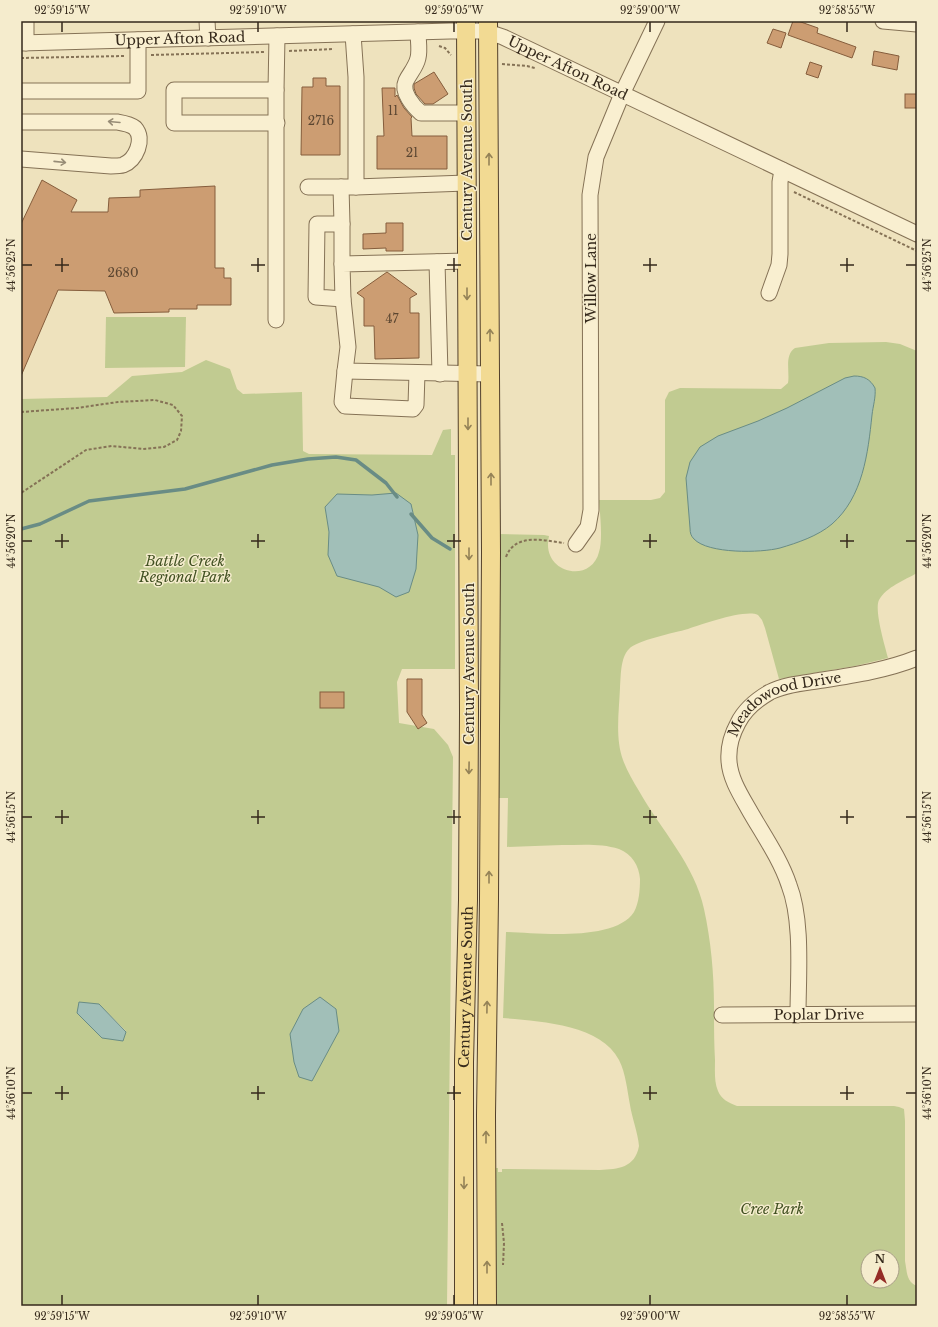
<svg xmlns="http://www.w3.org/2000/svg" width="938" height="1327" font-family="'Libre Baskerville',serif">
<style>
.green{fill:#c1cb91;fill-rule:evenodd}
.water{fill:#a1bfb8;stroke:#698c85}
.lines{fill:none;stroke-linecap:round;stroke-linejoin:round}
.stream{stroke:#698c85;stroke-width:3.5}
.building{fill:#cc9d72;stroke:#855d3c}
.minor-casing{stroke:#857256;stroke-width:17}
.major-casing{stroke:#53402b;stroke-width:20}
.path{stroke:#857256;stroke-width:2;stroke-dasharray:3 2;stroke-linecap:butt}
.minor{stroke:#f9efd0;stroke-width:15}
.major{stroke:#f2da93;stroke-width:18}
.oneway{stroke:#978c76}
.oneway2{stroke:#948257}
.ticks{fill:none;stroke:#35291b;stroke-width:1.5}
.labels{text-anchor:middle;stroke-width:3;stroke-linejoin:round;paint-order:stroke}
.number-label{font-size:12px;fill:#5b4631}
.street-label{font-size:14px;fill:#35291b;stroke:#f5eccd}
.park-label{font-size:14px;font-style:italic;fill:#425122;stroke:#f5eccd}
.neatline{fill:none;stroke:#35291b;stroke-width:1.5}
.ticks-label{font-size:10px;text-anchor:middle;fill:#35291b}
</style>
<rect width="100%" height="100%" fill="#eee2bd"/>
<g class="green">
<polygon points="106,317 186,317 185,367 105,368"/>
<path d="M886 342 900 344 917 351V573C905 580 886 587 879 600 874 610 885 646 888 658L855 666 779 679 765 628 762 620 758 615C745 609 703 624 688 629 674 633 637 640 629 649 620 658 621 677 620 688 619 712 615 738 623 760 627 771 633 781 639 791 661 830 695 865 704 909 711 941 714 974 714 1006 714 1024 714 1042 715 1060 715 1070 714 1082 718 1091 721 1099 729 1103 737 1106H894L899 1107 904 1109 905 1121V1261C907 1271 906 1282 917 1286V1306H495L494 1168H498V1172H502V1169L600 1170C618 1169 635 1168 639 1146 638 1133 632 1118 630 1105 627 1090 626 1074 619 1060 601 1024 538 1021 503 1018L506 932C537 933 615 942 634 912 639 903 640 890 640 879 639 866 632 854 619 849 601 843 581 845 562 845 543 846 525 846 507 847L508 798H499L498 534 544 535 549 536C540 573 591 585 599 552 603 539 600 515 599 500H651L660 498 665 492V400L669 392 680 388 781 389 788 383C790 372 784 355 795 348L829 343ZM868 1257H892V1281H868Z"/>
<path d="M206 360 230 369 237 389 243 394 302 392 303 451 309 454 432 455 443 430 451 429V455H455V669H402L397 682 399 723 434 729 448 745 453 757 447 1306H21V399L107 397 132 376 182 372ZM99 1004 126 1031 87 1023 77 1013Z"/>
</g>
<g class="water">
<path d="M854 376C864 376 870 379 875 388 876 397 873 406 872 415 868 453 863 497 832 524 818 536 797 543 780 548 761 553 708 554 694 539 691 536 690 533 690 528L686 478 690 462 700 447 718 436 758 421 787 408 845 378Z"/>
<polygon points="396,493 411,504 418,535 416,569 409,592 396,597 379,587 337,576 328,555 329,532 325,507 337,494 372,495"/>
<polygon points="320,997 336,1009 339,1031 312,1081 299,1077 294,1062 290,1034 303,1009"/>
<polygon points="79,1002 99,1004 126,1032 123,1041 102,1038 77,1013"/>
</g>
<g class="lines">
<g class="stream">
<polyline points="411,514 432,538 450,549"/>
<polyline points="21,529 40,524 89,501 185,489 272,465 308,459 336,457 356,460 386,483 397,497"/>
</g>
</g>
<g class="building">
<polygon points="793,21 798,21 818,28 817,33 856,47 852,58 788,35"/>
<polygon points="773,29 786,33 781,48 767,43"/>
<polygon points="874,51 899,56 897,70 872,65"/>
<polygon points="810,62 822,66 818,78 806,74"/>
<polygon points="434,72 448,94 433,104 425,104 416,94 414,88 414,84"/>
<polygon points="313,78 326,78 326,86 340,86 340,155 301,155 302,87 313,87"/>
<polygon points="382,88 395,88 395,97 397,95 404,108 412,117 411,118 412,136 447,136 447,169 377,169 377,136 384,136"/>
<rect x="905" y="94" width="12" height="14"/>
<polygon points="42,180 77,200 71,212 108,212 109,198 140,197 140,190 215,186 215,268 224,268 224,278 231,278 231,305 197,305 197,309 169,309 169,312 114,313 105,291 58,290 21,376 21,224"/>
<polygon points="386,223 403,223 403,251 386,251 386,248 363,249 363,234 386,233"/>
<polygon points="387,272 417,294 410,298 410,313 419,313 419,358 375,359 374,326 364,326 364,298 357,293"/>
<polygon points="407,679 422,679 422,715 427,723 418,729 407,712"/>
<rect x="320" y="692" width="24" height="16"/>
</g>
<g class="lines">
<g class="minor-casing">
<g id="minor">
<polyline points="26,21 26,43"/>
<polyline points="207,21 208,38"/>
<polyline points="883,21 917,24"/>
<path d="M418 32C418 40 420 50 418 58 416 67 410 73 406 81 401 92 413 106 421 113H466"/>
<polyline points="353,34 356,77 356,187 466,183"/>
<path id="s1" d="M21 43 450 31H485L503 37 917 234"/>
<polyline points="21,91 138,91 138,40"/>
<path d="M21 122H117C123 123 130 124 135 128 145 139 136 160 123 165 120 166 115 166 111 166L21 159"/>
<polyline points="277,123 174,123 174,90 276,90 277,36"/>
<polyline points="308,187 356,187"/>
<polyline points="341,187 342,224"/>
<polyline points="467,261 342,264 343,299 348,347 345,371 490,374"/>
<polyline points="437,262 440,374"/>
<polyline points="342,264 342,224 317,224 316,297 343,299"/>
<polyline points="769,293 779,265 780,254 780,182 782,170"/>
<polyline points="276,320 276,90"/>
<polyline points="345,371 342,402 345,406 413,409 416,405 417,373"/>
<polyline points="576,544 588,527 591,510 590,195 596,157 622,94 657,21"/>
<path id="s2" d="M722 1015 917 1014"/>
<path id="s3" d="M798 1015C798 976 803 921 789 885 780 858 762 833 748 808 740 794 730 778 729 761 728 748 732 734 738 723 745 709 756 700 770 692 786 684 805 683 823 680 855 675 887 670 917 658"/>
</g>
</g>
<g class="major-casing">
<g id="major">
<path id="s4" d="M464 1306V1062L468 900 469 712 466 21"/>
<polyline points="487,1306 486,1115 489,899 491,552 488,21"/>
</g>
</g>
<g class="path">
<polyline points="439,46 445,48 451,55"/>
<polyline points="289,51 334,49"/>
<polyline points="151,55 264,52"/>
<polyline points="21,58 124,56"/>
<polyline points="502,64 527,66 535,68"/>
<polyline points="794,192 917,251"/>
<polyline points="21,412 77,408 118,402 155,400 173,405 182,416 181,431 177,440 164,447 143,449 112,446 86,450 21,493"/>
<path d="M506 557C515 533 543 540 564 543"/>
<polyline points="502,1223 504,1243 503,1265"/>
</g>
<use href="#minor" class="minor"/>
<use href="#major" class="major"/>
</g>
<defs><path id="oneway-shaft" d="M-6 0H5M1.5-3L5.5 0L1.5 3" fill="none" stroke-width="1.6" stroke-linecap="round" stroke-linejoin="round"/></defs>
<g class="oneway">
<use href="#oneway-shaft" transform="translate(114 122) rotate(-175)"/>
<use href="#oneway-shaft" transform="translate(60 162) rotate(6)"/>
</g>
<g class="oneway2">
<use href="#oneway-shaft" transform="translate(489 159) rotate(-90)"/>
<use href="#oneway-shaft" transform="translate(467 294) rotate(90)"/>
<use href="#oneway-shaft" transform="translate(490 335) rotate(-90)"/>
<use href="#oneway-shaft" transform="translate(468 424) rotate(90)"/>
<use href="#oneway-shaft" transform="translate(491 479) rotate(-90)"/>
<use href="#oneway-shaft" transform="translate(469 554) rotate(90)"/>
<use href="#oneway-shaft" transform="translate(469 768) rotate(91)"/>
<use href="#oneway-shaft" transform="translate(489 877) rotate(-90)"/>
<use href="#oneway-shaft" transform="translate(487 1007) rotate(-89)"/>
<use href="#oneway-shaft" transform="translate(486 1137) rotate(-90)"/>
<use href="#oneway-shaft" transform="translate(464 1183) rotate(90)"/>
<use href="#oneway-shaft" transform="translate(487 1267) rotate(-90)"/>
</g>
<path class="ticks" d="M62 22V32M258 22V32M454 22V32M650 22V32M847 22V32M62 258V272M258 258V272M454 258V272M650 258V272M847 258V272M22 265H32M55 265H69M251 265H265M447 265H461M643 265H657M840 265H854M906 265H916M62 534V548M258 534V548M454 534V548M650 534V548M847 534V548M22 541H32M55 541H69M251 541H265M447 541H461M643 541H657M840 541H854M906 541H916M62 810V824M258 810V824M454 810V824M650 810V824M847 810V824M22 817H32M55 817H69M251 817H265M447 817H461M643 817H657M840 817H854M906 817H916M62 1086V1100M258 1086V1100M454 1086V1100M650 1086V1100M847 1086V1100M22 1093H32M55 1093H69M251 1093H265M447 1093H461M643 1093H657M840 1093H854M906 1093H916M62 1295V1305M258 1295V1305M454 1295V1305M650 1295V1305M847 1295V1305"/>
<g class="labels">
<g class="number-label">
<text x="393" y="115">11</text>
<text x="321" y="125">2716</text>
<text x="412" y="157">21</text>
<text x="123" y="277">2680</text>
<text x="392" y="323">47</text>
</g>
<g class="street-label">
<text dy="5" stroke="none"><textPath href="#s1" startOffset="159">Upper Afton Road</textPath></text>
<text dy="5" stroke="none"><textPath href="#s1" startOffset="555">Upper Afton Road</textPath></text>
<text transform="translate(467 160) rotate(-90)" y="5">Century Avenue South</text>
<text transform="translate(591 278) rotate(-90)" y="5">Willow Lane</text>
<text transform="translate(469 664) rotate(-90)" y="5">Century Avenue South</text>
<text dy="5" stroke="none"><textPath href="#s3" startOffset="361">Meadowood Drive</textPath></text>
<text dy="5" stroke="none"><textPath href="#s4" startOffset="319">Century Avenue South</textPath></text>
<text dy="5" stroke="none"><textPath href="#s2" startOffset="97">Poplar Drive</textPath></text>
</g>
<g class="park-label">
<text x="185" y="566">Battle Creek<tspan x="185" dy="16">Regional Park</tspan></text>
<text x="772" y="1214">Cree Park</text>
</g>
</g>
<rect width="938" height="1327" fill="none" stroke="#f5eccd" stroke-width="44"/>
<g transform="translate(880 1269)"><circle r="19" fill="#f5eccd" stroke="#a89e86"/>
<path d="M0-3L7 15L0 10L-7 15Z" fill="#952c26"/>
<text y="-6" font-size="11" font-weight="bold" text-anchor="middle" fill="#35291b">N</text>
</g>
<rect x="22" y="22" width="894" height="1283" class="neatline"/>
<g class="ticks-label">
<text x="62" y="14">92°59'15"W</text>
<text x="258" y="14">92°59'10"W</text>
<text x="454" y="14">92°59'05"W</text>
<text x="650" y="14">92°59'00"W</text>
<text x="847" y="14">92°58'55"W</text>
<text transform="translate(11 265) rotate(-90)" y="4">44°56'25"N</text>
<text transform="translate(927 265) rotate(-90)" y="4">44°56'25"N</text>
<text transform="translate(11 541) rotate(-90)" y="4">44°56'20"N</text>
<text transform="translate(927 541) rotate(-90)" y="4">44°56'20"N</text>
<text transform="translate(11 817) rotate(-90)" y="4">44°56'15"N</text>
<text transform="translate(927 817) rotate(-90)" y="4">44°56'15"N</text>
<text transform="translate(11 1093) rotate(-90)" y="4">44°56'10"N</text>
<text transform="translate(927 1093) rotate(-90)" y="4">44°56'10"N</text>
<text x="62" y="1320">92°59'15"W</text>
<text x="258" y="1320">92°59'10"W</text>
<text x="454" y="1320">92°59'05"W</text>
<text x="650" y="1320">92°59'00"W</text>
<text x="847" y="1320">92°58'55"W</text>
</g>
</svg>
